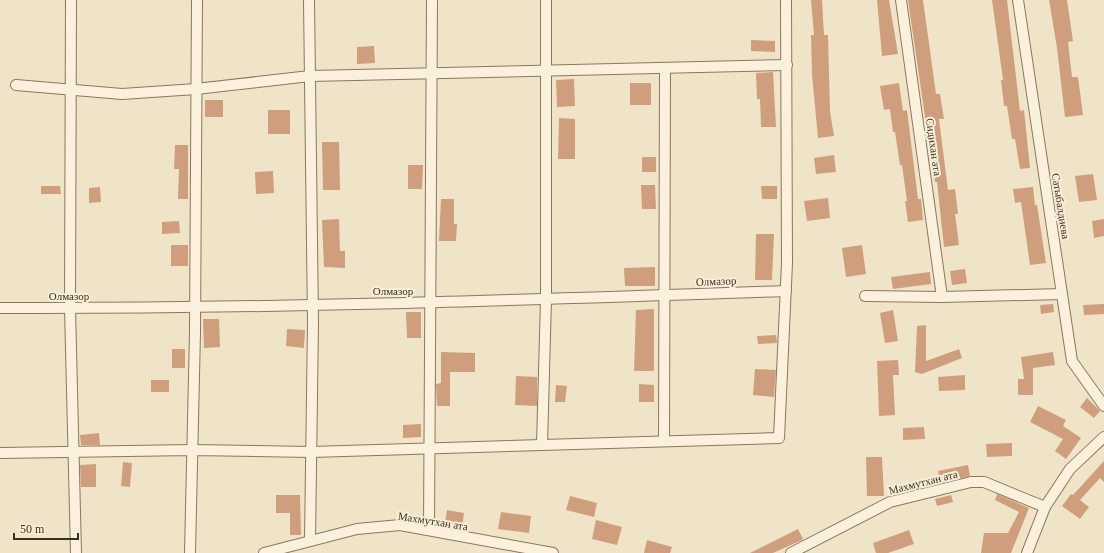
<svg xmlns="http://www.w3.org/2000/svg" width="1104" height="553" font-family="'Times New Roman',serif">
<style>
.building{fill:#cf9f7d}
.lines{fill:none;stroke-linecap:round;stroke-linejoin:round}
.minor-casing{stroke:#8d765c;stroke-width:12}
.minor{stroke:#faf1dc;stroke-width:10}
.labels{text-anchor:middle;stroke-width:4;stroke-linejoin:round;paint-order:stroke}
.street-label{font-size:11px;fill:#3d2e20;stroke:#f7eed8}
</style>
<rect width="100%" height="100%" fill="#f0e4c8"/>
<g class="building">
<polygon points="811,0 822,0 824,35 828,35 830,111 834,136 818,138 812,75 811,35 814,35"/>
<polygon points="877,0 889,0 898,54 882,56"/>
<polygon points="908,0 923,0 936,94 940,94 944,119 939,119 948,190 955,189 958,214 955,214 959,245 944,247 937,182 935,182 930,151"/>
<polygon points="992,0 1007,0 1020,111 1024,110 1030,168 1020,169 1015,139 1012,139 1007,106 1004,106 1001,80 1003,80"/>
<polygon points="1049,0 1067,0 1073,41 1068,42 1072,77 1078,77 1083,115 1065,117 1057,48"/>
<polygon points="751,40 775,41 775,52 751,51"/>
<polygon points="374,46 375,63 357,64 357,47"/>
<polygon points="773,72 776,127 761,127 760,99 757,99 756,73"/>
<polygon points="574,79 575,106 557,107 556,80"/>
<rect x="630" y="83" width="21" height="22"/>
<polygon points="899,83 903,111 907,110 918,199 921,199 923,220 908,222 905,201 907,201 902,165 900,165 895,132 893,132 890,109 884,110 880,86"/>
<rect x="205" y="100" width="18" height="17"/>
<rect x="268" y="110" width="22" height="24"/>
<polygon points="559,118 575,119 575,159 558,159"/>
<polygon points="322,142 339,142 340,190 323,190"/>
<polygon points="175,145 188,145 188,199 178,199 179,169 174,169"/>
<polygon points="834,155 836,172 816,174 814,158"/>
<rect x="642" y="157" width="14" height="15"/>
<polygon points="408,165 423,165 422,189 408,189"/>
<polygon points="273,171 274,193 256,194 255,172"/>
<polygon points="1093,174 1097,200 1079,202 1075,176"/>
<polygon points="641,185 655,185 656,209 642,209"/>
<polygon points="41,186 60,186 61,194 41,194"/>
<polygon points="761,186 777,186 777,199 762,199"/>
<polygon points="100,187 101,202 89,203 89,188"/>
<polygon points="1033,187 1035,205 1037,205 1046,263 1030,265 1021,202 1015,203 1013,189"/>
<polygon points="828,198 830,218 807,221 804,201"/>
<polygon points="441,199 454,199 454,224 457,224 456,241 439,241"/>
<polygon points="339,219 340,251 345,251 345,268 324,267 322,220"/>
<polygon points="1104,219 1104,236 1094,238 1092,221"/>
<polygon points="179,221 180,233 162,234 162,222"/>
<polygon points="756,234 774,234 772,280 755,280"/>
<rect x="171" y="245" width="17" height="21"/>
<polygon points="862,245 866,274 846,277 842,248"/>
<polygon points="655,267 655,286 625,286 624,268"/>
<polygon points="965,269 967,283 952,285 950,271"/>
<polygon points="930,272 931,284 893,289 891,277"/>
<polygon points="1053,304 1054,312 1041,314 1040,305"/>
<polygon points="1104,304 1104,314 1084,315 1083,305"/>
<polygon points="654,309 654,371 634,371 636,310"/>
<polygon points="893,310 898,341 885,343 880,313"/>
<polygon points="406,312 421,312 421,338 407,338"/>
<polygon points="203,319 219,319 220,347 204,348"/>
<polygon points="926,325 926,361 959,349 962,358 922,374 915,372 917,326"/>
<polygon points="287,329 305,330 304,348 286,346"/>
<polygon points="776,335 777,343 758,344 757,336"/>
<rect x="172" y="349" width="13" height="19"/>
<polygon points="441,352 475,353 475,372 450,372 450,406 437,406 436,384 441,383"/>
<polygon points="1053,352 1055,365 1033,368 1033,395 1018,395 1018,379 1024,379 1021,357"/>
<polygon points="898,360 899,375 893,375 895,415 879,416 877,361"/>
<polygon points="755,369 776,370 774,397 753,395"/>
<polygon points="965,375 965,390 939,391 938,377"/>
<polygon points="516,376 537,377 537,406 515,405"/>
<rect x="151" y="380" width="18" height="12"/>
<polygon points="639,384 654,385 654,402 639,402"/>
<polygon points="556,385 567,386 565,402 555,402"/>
<polygon points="1087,398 1100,411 1094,418 1080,407"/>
<polygon points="1038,406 1066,420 1063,426 1081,438 1066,459 1055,451 1063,439 1030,422"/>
<polygon points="421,424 421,437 403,438 403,425"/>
<polygon points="924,427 925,439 903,440 903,428"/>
<polygon points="99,433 100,445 81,445 80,435"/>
<polygon points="1012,443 1012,456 987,457 986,444"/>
<polygon points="866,457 882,457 884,496 867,496"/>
<polygon points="1104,461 1104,482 1100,478 1080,500 1089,507 1080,519 1062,506 1071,494 1073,495"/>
<polygon points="123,462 132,463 130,487 121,486"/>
<polygon points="96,464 96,487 81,487 80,465"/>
<polygon points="968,465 970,476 940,483 938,471"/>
<polygon points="997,494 1029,508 1011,553 981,553 984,533 1008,533 1019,512 995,500"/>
<polygon points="276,495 300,495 301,535 290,535 290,513 276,513"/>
<polygon points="951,495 953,502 937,506 935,499"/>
<polygon points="570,496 597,503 594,517 566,510"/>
<polygon points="447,510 464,513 462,527 445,524"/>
<polygon points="501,512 531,516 529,533 498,529"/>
<polygon points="596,520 622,527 617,545 592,539"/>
<polygon points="798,529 803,539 802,540 773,553 750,553"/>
<polygon points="909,530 914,544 888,553 876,553 873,543"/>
<polygon points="647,540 672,547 670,553 644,553"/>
</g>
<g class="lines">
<g class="minor-casing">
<g id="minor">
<polyline points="71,0 70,308 76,553"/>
<polyline points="309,0 313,322 310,541"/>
<polyline points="901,0 942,297"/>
<polyline points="1018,0 1072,361 1104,406"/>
<polyline points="16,85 122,94 196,89 310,76 787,65"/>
<polyline points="865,296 942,297 1062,294"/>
<path d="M0 308C262 309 524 300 786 291"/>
<polyline points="664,441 665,69"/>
<polyline points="542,445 546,299 546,0"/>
<polyline points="0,453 192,450 311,452 779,438 787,263 786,0"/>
<polyline points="429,530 432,0"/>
<polyline points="190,553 195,332 197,0"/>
<polyline points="264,553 357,529 400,525 553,553"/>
<polyline points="791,553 890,502 971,482 984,482 1045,507"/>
<polyline points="1027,553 1045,507 1070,469 1104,437"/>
</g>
</g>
<use href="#minor" class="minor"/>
</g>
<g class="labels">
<g class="street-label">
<text transform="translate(934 147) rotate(82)" y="4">Сидихан ата</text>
<text transform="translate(1061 206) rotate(81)" y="4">Сатыбалдиева</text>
<text transform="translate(716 281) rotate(-2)" y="4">Олмазор</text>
<text x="393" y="295">Олмазор</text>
<text x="69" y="300">Олмазор</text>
<text transform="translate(923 482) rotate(-14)" y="4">Махмутхан ата</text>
<text transform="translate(433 521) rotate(9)" y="4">Махмутхан ата</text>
</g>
</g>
<path d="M14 533v6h64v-6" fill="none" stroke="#3d2e20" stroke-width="2"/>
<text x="20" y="533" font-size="12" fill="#3d2e20" stroke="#f7eed8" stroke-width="3" paint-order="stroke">50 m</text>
</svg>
